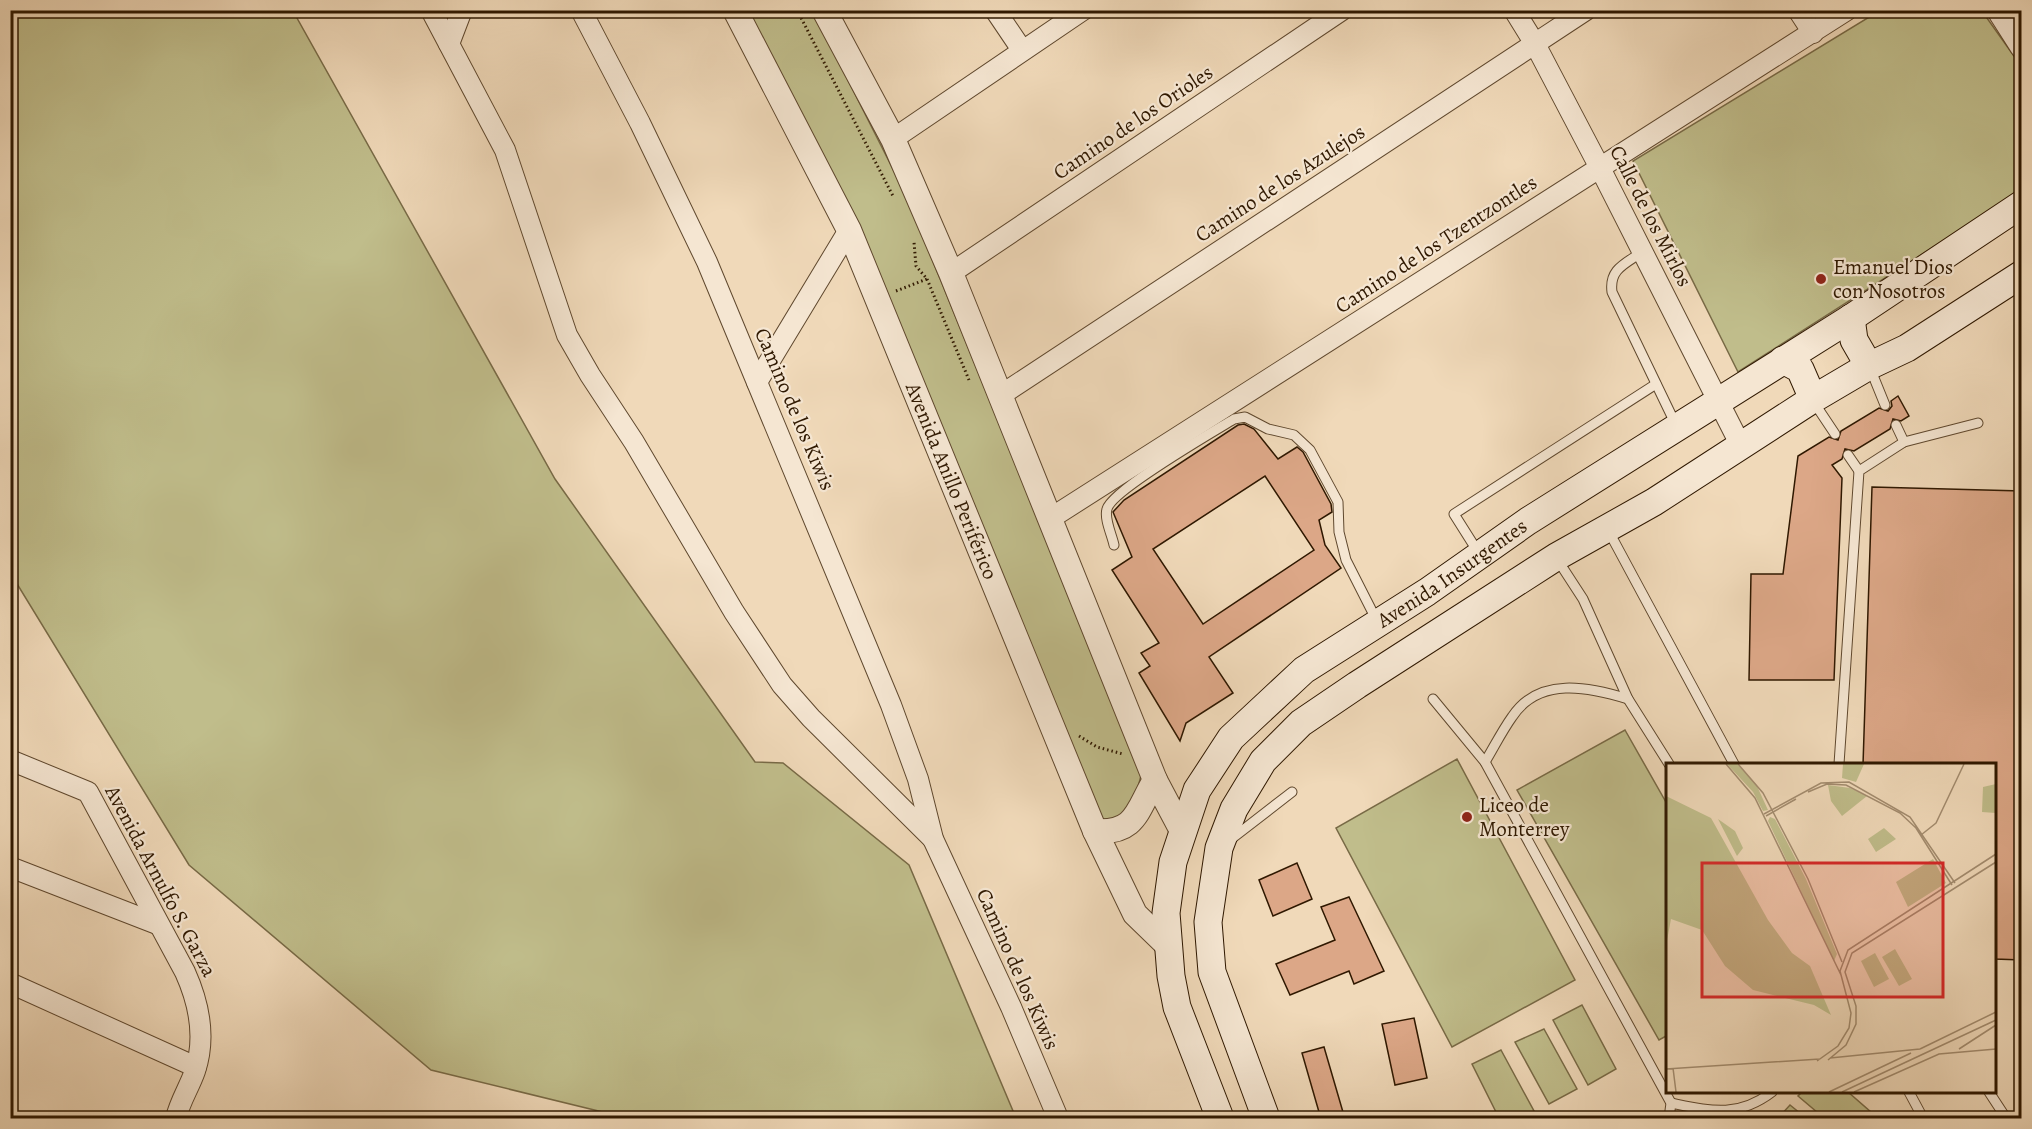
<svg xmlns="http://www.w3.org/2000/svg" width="2032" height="1129" font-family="Alegreya,serif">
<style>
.green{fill:#c0bd8b;stroke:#786a46;stroke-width:1.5}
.building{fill:#dca787;stroke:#2f1800;stroke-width:1.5;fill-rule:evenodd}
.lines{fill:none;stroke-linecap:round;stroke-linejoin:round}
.service-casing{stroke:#5f482e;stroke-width:11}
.minor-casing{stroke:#5f482e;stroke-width:22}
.tertiary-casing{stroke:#5f482e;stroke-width:26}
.secondary-casing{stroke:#2f1800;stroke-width:29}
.path{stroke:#2f1800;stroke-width:3;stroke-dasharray:1.5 3;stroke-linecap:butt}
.service{stroke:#f5e6d2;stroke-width:9}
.minor{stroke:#f5e6d2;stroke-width:20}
.tertiary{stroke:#f5e6d2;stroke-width:24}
.secondary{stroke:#f5e6d2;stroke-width:27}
.poi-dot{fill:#8f2418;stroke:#f5e6d2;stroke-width:2}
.labels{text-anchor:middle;stroke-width:4.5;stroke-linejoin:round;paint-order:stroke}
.street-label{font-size:21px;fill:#2f1800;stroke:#f5e6d2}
.poi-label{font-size:21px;fill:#2f1800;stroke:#f5e6d2;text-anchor:start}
.inset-road{fill:none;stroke:#a38c6f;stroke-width:1.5}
.view{fill:#d62828;fill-opacity:0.15;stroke:#d62828;stroke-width:3}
.inset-edge{fill:none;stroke:#2f1800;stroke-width:3}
</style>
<rect width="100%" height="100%" fill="#f0d9b9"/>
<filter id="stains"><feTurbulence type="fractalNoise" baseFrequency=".00333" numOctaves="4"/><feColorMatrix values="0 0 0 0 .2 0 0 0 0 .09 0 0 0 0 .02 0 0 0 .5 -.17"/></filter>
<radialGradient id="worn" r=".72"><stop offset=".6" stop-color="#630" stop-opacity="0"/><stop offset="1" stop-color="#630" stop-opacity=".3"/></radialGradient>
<g class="green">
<polygon points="11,10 293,11 555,479 755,762 783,763 909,865 1016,1118 627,1118 431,1070 189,865 11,574"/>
<polygon points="746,11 813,11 905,193 1142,772 1131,813 1099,823"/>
<polygon points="1879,11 1982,11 2021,66 2021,191 1738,372 1633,161"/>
<polygon points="1625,730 1667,804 1668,1035 1659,1040 1517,790"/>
<polygon points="1457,759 1575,980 1452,1047 1336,828"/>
<polygon points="1582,1005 1616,1069 1588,1085 1553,1020"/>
<polygon points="1544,1029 1577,1089 1549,1104 1515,1042"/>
<polygon points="1501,1050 1534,1111 1518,1118 1499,1118 1472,1064"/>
<polygon points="1802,1092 1848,1092 1872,1113 1869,1118 1824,1118 1798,1096"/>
<polygon points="1790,1105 1806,1118 1778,1118"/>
</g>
<g class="building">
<polygon points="1898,396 1909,416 1901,421 1893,419 1890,429 1854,451 1845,449 1842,459 1832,465 1842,478 1834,680 1749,680 1751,574 1783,574 1798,456 1829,437 1838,440 1841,431 1879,408 1888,411 1892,406 1891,401"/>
<path d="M1244 424 1254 429 1278 459 1297 447 1303 452 1331 504 1332 512 1319 520 1325 545 1341 568 1209 657 1233 693 1186 723 1180 741 1139 673 1150 666 1141 653 1159 643 1112 570 1132 557 1113 512 1124 500 1238 425ZM1265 476 1314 550 1203 624 1153 549Z"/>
<polygon points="1872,487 2022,491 2022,960 1995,959 1995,765 1863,765"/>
<polygon points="1297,863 1312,899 1273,916 1259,880"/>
<polygon points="1349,897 1384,971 1354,984 1349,971 1290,995 1276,964 1335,940 1321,907"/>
<polygon points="1414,1018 1427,1078 1395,1085 1382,1024"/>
<polygon points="1324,1047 1345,1119 1321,1119 1302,1053"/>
</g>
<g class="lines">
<g class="service-casing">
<g id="service">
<path d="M1642 252C1625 264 1609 269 1612 292L1676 425"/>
<polyline points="1870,368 1885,405"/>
<polyline points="1813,401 1835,434"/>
<polyline points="1896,425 1904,442"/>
<polyline points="1848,455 1859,471"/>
<polyline points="1608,530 1734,764"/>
<path d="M1114 545C1112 535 1104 519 1107 509 1112 490 1213 432 1234 419L1245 417 1268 429 1294 435 1310 450 1338 502 1339 532 1346 560 1377 621"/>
<polyline points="1478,552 1454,514 1656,384"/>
<polyline points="1557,559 1583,599 1628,699 1669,764"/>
<polyline points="1433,699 1485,762 1671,1103 1669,1118"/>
<path d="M1485 762C1494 747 1502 731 1512 717 1539 676 1589 687 1628 699"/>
<polyline points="1839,764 1859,471 1904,442 1978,423"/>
<polyline points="1230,840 1292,792"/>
<polyline points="1909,1092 1923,1118"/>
<polyline points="1989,1092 2006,1118"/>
<path d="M1671 1103C1711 1111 1738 1118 1772 1092"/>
</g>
</g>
<g class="minor-casing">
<g id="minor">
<polyline points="431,10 505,150 567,335 590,375 634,442 734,612 782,685 811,718 933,839"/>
<polyline points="581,10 640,123 707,262 891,705 918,779 933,839 1011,1007 1058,1118"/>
<polyline points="995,10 1022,50"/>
<polyline points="1514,10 1535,44 1600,168 1741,446"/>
<polyline points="1798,10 1813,33"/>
<polyline points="449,44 462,10"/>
<polyline points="893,139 1083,10"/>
<polyline points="951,273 1342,10"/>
<polyline points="757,382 849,230"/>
<polyline points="1001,395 1586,10"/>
<polyline points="1051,518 1847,10"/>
<path d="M10 760 88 792 185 972C199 1003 206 1038 195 1071 189 1088 180 1101 176 1118"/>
<polyline points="10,867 157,924"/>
<polyline points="10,983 196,1067"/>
</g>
</g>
<g class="tertiary-casing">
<g id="tertiary">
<path id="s1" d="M735 10 849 230 1095 831 1135 914 1169 947"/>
<polyline points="824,10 893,139 951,273 1155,780 1183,833"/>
<polyline points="1999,10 2022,46"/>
<path d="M1095 831C1137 834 1137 809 1155 780"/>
</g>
</g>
<g class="secondary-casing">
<g id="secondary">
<polyline points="1851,318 1854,340 1869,366"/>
<polyline points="1783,360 1800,369 1813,399"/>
<path id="s2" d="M1220 1118 1177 1007 1171 976 1166 913 1173 862 1197 790 1231 738 1304 670 1427 592 1528 521 1851 318 2022 204"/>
<polyline points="1266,1118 1212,972 1208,922 1219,848 1234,809 1263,761 1301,723 1357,685 1556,557 1654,502 1813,399 1869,366 1907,348 2022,274"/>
</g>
</g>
<g class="path">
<polyline points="797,10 894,198"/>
<polyline points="927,279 969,380"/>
<polyline points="896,291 927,279 916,266 914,242"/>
<polyline points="1079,736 1097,747 1123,754"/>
</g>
<use href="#service" class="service"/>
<use href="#minor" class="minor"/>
<use href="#tertiary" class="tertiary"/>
<use href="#secondary" class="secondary"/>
</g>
<g class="poi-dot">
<circle cx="1821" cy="279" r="6"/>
<circle cx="1467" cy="817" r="6"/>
</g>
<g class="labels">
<g class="street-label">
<text transform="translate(1133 122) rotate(-34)" y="7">Camino de los Orioles</text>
<text transform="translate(1280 183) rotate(-33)" y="7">Camino de los Azulejos</text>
<text transform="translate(1651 216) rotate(63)" y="7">Calle de los Mirlos</text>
<text transform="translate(1436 244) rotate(-33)" y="7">Camino de los Tzentzontles</text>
<text transform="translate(795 409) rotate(67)" y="7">Camino de los Kiwis</text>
<text dy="7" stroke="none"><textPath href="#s1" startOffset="519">Avenida Anillo Periférico</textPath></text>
<text dy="7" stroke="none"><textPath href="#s2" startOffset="680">Avenida Insurgentes</textPath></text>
<text transform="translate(161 881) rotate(62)" y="7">Avenida Arnulfo S. Garza</text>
<text transform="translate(1018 969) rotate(66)" y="7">Camino de los Kiwis</text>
</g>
<g class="poi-label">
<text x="1833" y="274">Emanuel Dios<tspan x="1833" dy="24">con Nosotros</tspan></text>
<text x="1479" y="812">Liceo de<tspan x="1479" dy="24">Monterrey</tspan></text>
</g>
</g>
<g transform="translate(1666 763)">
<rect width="330" height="330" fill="#f0d9b9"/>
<path d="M61 1H71L90 21 102 47 97 48 87 29ZM177 1H198L190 19 176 15ZM330 21V50L316 49 317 24ZM162 22 184 25 201 33 176 53 165 38ZM0 33 45 55 102 157 126 190 144 203 165 252 148 242 87 227 59 203 36 167 5 156 0 183ZM104 54 109 56 140 116 171 191 168 198 102 58ZM52 56 69 68 77 85 71 93ZM218 65 230 76 210 89 202 76ZM267 96 280 120 242 144 230 119ZM229 186 246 216 233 223 216 194ZM209 190 223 216 208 224 195 198Z" fill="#c0bd8b"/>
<path class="inset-road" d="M60 1 89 35 175 212M72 1 97 30 142 116 176 199M142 29 161 21 180 22 234 50 250 65 286 122M98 51 155 20 183 19 244 54 289 120M100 53 130 36M255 72 270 60 298 1M254 286 330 249M293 286 330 262M164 295 254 286M162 297 180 282 190 261V243L179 209 186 190 330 99M151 298 172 283 183 265 185 250 174 208 182 187 330 91M7 305 10 329M0 306 154 296M163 329 245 290M176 329 330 257M188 329 273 291 330 286"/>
<path class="view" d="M36 100H277V234H36Z"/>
<rect width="330" height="330" class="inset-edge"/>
</g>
<rect width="2032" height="1129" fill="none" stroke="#f0d9b9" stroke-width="36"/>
<rect x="12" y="12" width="2008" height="1105" fill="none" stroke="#2f1800" stroke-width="3"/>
<rect x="18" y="18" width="1996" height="1093" fill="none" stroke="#2f1800" stroke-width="1.5"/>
<rect width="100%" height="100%" filter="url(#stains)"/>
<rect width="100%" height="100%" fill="url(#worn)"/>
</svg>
